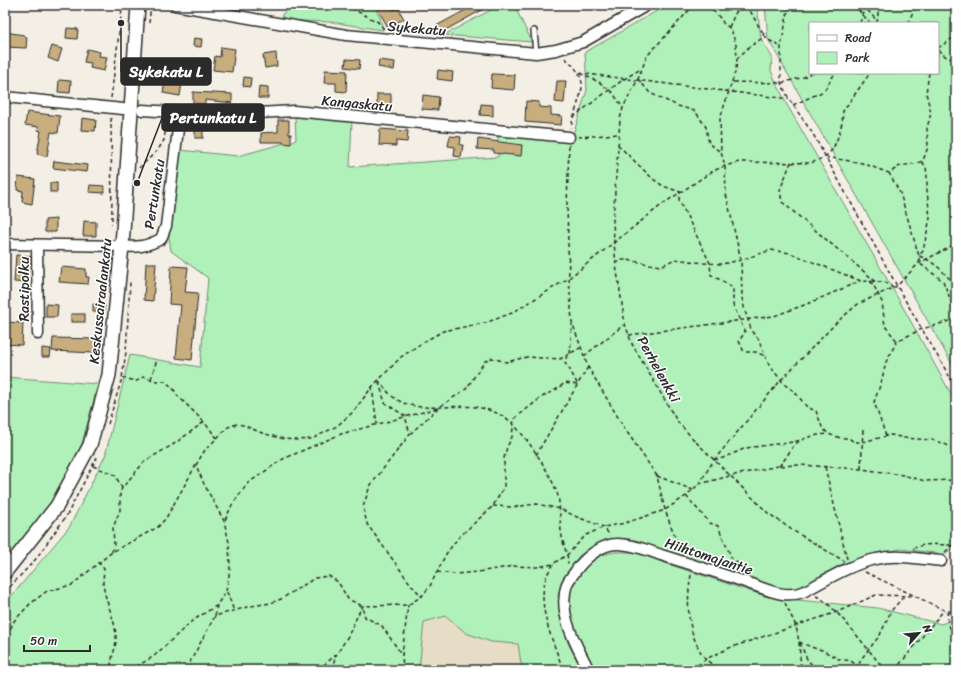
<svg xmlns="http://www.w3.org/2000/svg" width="961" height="675" font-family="Sriracha,sans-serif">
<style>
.built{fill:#e7dcc6}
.green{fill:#b0f0b9;stroke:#6e8e72;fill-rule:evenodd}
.building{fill:#c8ae7f;stroke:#2b2b2b}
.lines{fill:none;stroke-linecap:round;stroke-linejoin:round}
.service-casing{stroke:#2b2b2b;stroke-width:8}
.minor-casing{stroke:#2b2b2b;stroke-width:13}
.tertiary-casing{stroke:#2b2b2b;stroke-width:16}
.path{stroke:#2b2b2b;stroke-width:1.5;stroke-dasharray:4 3;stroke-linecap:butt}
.service{stroke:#fff;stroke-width:5}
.minor{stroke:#fff;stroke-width:10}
.tertiary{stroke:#fff;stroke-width:13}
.labels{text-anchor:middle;stroke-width:3;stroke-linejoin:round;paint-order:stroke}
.street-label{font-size:14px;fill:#2b2b2b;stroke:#fff}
.leader{fill:none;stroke:#2b2b2b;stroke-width:1.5}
.callout-dot{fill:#2b2b2b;stroke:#fff;stroke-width:1.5}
.callout{fill:#2b2b2b;stroke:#2b2b2b;stroke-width:1.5}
.callout-label{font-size:15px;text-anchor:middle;font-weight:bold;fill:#fff}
</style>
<rect width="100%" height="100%" fill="#f4efe5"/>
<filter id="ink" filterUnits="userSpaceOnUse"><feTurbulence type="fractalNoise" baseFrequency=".025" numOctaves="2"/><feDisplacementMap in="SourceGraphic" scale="8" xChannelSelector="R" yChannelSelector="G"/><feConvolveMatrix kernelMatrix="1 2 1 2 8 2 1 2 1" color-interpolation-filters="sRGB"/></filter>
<g filter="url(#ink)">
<polygon class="built" points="446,616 491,642 518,644 522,670 419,670 424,622"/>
<g class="green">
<polygon points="297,5 373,5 380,17 383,30 330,22 282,20 282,14"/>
<polygon points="500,5 514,5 532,42 444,35"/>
<polygon points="667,5 757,5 761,39 772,57 771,71 786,103 895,293 956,403 956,547 944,554 900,549 865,557 797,590 771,587 637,542 617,539 593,546 579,556 561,582 558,596 568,643 582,670 522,670 518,644 491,642 466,633 446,616 424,622 419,670 5,670 5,604 70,526 105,456 130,355 200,367 208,278 171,251 168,230 179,150 238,156 296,140 295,115 352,120 350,167 498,157 498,134 572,138 587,90 585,52 612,37"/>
<path d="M765 5H956V371L768 39ZM810 23H938V73H810Z"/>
<polygon points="5,377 98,384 82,444 55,501 5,561"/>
<polygon points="615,552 636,552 659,561 768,597 878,608 941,624 956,618 956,670 594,670 576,632 570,614 571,588 581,572 597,556"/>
</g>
<g class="building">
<polygon points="375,5 391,5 394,10 398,8 404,19 388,27"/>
<polygon points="475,5 491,5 440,33 436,26"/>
<polygon points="67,28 78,29 77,39 66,38"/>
<polygon points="5,32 24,35 24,36 27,37 26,48 5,47"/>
<polygon points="194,38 202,39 201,47 193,46"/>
<polygon points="52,46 62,49 58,62 48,58"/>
<polygon points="221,47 235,49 232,72 213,70 215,56 220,57"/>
<polygon points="87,49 100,52 99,56 107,57 104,71 90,68 91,63 84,62"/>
<polygon points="276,53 277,66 265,68 263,55"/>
<polygon points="346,59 360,60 359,69 345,67"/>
<polygon points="379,60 395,62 394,70 378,67"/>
<polygon points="325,70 347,71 346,92 336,91 336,83 324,83"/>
<polygon points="438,70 453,72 452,81 437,79"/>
<polygon points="492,74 515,75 514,90 491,88"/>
<polygon points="244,77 251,78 250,87 243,86"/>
<polygon points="59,80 71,81 70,93 58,92"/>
<polygon points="165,81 182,83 180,96 163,93"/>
<polygon points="557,81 566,81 564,103 555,102"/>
<polygon points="259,86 268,87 268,98 258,98"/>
<polygon points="193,92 232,94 232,103 205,100 205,104 193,103"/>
<rect x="377" y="94" width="14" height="11"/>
<polygon points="423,95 439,97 438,110 422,109"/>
<polygon points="526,101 539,102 539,107 551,108 551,115 562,116 561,125 525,122"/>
<polygon points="481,104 493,105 493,116 480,115"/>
<polygon points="27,112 60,116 58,133 51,132 47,156 37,154 41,131 38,130 39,127 25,125"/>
<polygon points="82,118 96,120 95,131 81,130"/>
<polygon points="278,120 289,120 289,134 291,134 291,144 283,143 283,142 261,142 261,133 278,132"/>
<rect x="195" y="126" width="8" height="12"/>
<polygon points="380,129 408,131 407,142 396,141 396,146 379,145"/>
<polygon points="450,136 461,137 460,145 463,145 461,157 454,156 455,147 448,146"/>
<polygon points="478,139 522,145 521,156 494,153 494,150 477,149"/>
<polygon points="54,161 88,165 87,172 53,168"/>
<polygon points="18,177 35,179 32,204 22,202 23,191 17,190"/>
<rect x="50" y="183" width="7" height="9"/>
<polygon points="90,185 104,186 104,193 89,192"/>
<polygon points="56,219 56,232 45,232 45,220"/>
<polygon points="84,221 96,222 96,236 83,236"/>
<polygon points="16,255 31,256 31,263 29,263 27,283 14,282"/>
<polygon points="146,263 156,263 153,301 144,300"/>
<polygon points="171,266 188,267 185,292 198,293 192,360 176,358 181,305 169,304"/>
<polygon points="61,267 86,269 86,277 89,277 88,284 59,282"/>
<polygon points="46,304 58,305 57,317 46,317"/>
<polygon points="93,304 105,305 104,312 93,312"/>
<rect x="71" y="314" width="14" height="8"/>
<polygon points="5,322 23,323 22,345 5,344"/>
<polygon points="53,338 96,339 95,353 52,351"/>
<polygon points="42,348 51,349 50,357 42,357"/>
</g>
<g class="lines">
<g class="service-casing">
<polyline id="service" points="534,31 536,53"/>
</g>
<g class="minor-casing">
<g id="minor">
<polyline points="175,5 346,35 536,53 556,50 583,42 647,5"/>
<polyline points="5,97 123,109"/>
<polyline points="142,110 222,115 294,111 569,137"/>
<path d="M5 244 122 246C138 248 147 246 161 239L166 226 180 113"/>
<polyline points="37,245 38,334"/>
<path d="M589 670C576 645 557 613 567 584 569 579 574 574 577 569 586 557 602 544 617 544 632 544 648 550 661 555 690 564 719 573 748 583 766 589 784 599 803 592 826 580 851 564 876 559 897 554 920 559 941 561"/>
</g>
</g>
<g class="tertiary-casing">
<polyline id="tertiary" points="5,572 57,506 90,445 109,375 122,246 138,5"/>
</g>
<g class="path">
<polyline points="119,5 122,9"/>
<polyline points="345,5 378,22 385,30"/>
<polyline points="694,5 647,56 638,79 623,108 620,119 613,220 614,242 616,265 625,324 632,344 677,421 695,441 768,513 792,530 844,561"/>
<polyline points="708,5 721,19 723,23 731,29 736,45 737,59 736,69 720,119 721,152 725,166 726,194 741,260 742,298 745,311 752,332 758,338 769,365 785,385 794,391 807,407 816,411 822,427 828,434 841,438 849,438 854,442 862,442 891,435 905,438 933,440 947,445 956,452"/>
<polyline points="747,5 758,25 767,39 781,47"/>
<polyline points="789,5 781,47 781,83 789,99 813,134 897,286 956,388"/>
<polyline points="854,5 870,23"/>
<polyline points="863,5 879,23"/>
<polyline points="149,23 151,5"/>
<polyline points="860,23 865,6"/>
<polyline points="877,23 879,5"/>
<polyline points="908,23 916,5"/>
<polyline points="729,27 736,12 742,5"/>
<polyline points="938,48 956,36"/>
<polyline points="938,50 945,56 956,61"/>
<path d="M565 58C573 65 580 72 582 83 584 89 572 118 571 128"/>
<polyline points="737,59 749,47 761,39 764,33"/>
<polyline points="579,73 789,99"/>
<polyline points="580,73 599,82 613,93 623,108"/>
<polyline points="929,73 926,93 931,113 927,128 928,147 924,158 922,161 918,163 900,166 889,173 900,193 919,256 919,263 943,281 956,313"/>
<polyline points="638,79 650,93 678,106 695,111 706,127 709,144 721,152"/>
<polyline points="733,82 781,83 804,77 811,73"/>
<polyline points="111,98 122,9 127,9"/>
<polyline points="793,105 824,91 835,73"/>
<polyline points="573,117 624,79 641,69"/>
<polyline points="111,118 112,224"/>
<polyline points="578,137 618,134"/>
<polyline points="569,145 567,206 569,278 572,322 588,367 625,429 657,476 665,510 680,550"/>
<polyline points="618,145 653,179 663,186 680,192 679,200 710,263 711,275 728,284 733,289 733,305 745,332 739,341 744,352 756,352 765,356"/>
<polyline points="825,157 862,163 889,173"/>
<polyline points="791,162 780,190 782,202 875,281"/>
<path d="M922 162 926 167 927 175V191L930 218 923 251 919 256C935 261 945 274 956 286"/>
<polyline points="139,168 158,150 164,140 167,120"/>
<polyline points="616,264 621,260 627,260 661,266 675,259 703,263 722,264 741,260 771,250 790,253 861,281 885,282 893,288"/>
<polyline points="870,281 874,286 882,302 885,326 897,341"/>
<polyline points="629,335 774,316 807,304 860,281"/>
<polyline points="584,356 625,324"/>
<polyline points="122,378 137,381 143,377 157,381 165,381 173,388 177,395 204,422 217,438"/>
<polyline points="151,379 157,359"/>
<path d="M378 380C383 385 387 392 392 396 416 416 453 402 481 408 490 410 498 413 506 418 524 431 552 475 558 496 561 511 559 527 563 541 565 551 568 553 568 564"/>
<polyline points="379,382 385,403 405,416 410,434 370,486 363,507 367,524 412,586 422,596"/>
<polyline points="372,387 377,424"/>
<polyline points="441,406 466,389 485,361 492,358 506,362 527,357 560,359 580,348"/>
<polyline points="108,424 122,378 126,352 130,282"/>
<polyline points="410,434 438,408"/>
<polyline points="886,436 874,402 881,383 886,362 897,341 922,329 953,320 956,322"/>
<polyline points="536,455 588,367"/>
<polyline points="714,460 723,458 746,448 775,444 782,444 802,440"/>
<polyline points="93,466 115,475 122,488"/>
<path d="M779 466C785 460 788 454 792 448 800 437 816 435 828 434"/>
<polyline points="825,467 847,559"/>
<polyline points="861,469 863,429"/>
<polyline points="657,476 693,490"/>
<polyline points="699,484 730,476 778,466 800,465 861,469 903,475 925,481 956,480"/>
<polyline points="686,496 710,523 718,526 732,559 741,566 745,571"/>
<polyline points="493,506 512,507 537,504 560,509 577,517 604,527 610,536"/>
<polyline points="225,520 232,505 248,483 283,459 341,434 438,408"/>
<path d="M913 549C925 541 942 546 956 545"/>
<polyline points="112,552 114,544 113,528 120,510 120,493 122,488 145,461 174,444 204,422"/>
<polyline points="945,552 953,545"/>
<path d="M98 562 104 569C104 573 103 577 103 582 104 600 115 617 116 636 117 648 110 658 111 670"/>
<path d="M553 564C551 569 547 573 546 578 536 608 554 642 563 670"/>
<polyline points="437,572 455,574 478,572 514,566 537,567 553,564 568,554 586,535 604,527 625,523 665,510 686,496 699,484 714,460 781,380 837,322 858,304 897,286 919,263 956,244"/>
<polyline points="865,572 944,610 956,613"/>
<path d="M691 575C686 603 687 635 705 658 709 663 715 666 720 670"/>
<polyline points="5,592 35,560 67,515 97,457"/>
<polyline points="227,592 234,611"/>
<path d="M816 596C833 602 871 654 885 670"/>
<polyline points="785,603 796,626 799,642 801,670"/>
<polyline points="947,611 948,624 956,642"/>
<polyline points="947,611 956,621"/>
<polyline points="215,616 217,605 226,591 230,570 229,542 224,521 204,484 196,465 205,450 228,427 237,424 243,425 262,433 284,439 298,440 312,439 337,426 353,412 372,387 401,357 422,343 443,331 485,323 512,313 569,278 664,203 713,171 725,166 739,162 811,163 825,157 833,149 838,137 842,123 843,111 870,73"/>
<polyline points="799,642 814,648 822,650 839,659 851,661 860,668 860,670"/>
<polyline points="800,643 807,659 816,670"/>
<polyline points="6,670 6,655 9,632 14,621 30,604 47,591 72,585 112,552 158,527 166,518 196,465"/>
<polyline points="130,670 153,657 192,621 216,606"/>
<polyline points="189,670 190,662 215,616 251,606 271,603 281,599 315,578 329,576 338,582 348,599 362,606 365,617 382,626 402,655"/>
<polyline points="318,670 337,654 348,636 362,606 408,605 422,596 430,586 446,554 458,538 493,506 504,487 504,458 507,447 512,437 514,419 542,397 557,389 565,383 578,385 570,370 565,363 566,358 570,355 572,324"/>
<polyline points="332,670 336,654"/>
<polyline points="403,670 402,655 408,605"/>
<polyline points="692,670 706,659 729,648 837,612 876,595 912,596"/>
<polyline points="856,670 862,658 880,635 891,611 904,596"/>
<polyline points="895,670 944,610"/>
</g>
<use href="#service" class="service"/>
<use href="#minor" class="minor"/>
<use href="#tertiary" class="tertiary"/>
</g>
</g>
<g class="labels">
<g class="street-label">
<text transform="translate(417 28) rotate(5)" y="5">Sykekatu</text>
<text transform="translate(357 103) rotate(5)" y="5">Kangaskatu</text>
<text transform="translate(154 194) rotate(-81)" y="5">Pertunkatu</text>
<text transform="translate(24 289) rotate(-90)" y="5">Rastipolku</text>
<text transform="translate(100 301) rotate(-84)" y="5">Keskussairaalankatu</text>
<text transform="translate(659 369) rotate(61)" y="5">Perhelenkki</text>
<text transform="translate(709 556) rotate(18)" y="5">Hiihtomajantie</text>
</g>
</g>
<path class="leader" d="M121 23L121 72M137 183L162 118"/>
<g class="callout-dot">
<circle cx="121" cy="23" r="4"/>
<circle cx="137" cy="183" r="4"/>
</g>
<g class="callout">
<rect x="121" y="58" width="90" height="27" rx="4"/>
<rect x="162" y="104" width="102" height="27" rx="4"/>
</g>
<g class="callout-label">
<text x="166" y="77">Sykekatu L</text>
<text x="213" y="123">Pertunkatu L</text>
</g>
<rect width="961" height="675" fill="none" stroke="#fff" stroke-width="20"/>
<rect x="10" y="10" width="941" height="655" fill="none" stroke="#2b2b2b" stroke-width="1.5" filter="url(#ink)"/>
<rect x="809" y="22" width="130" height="52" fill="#ffffff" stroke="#aaaaaa"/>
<rect x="817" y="35" width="20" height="6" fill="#ffffff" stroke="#aaaaaa"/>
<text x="845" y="42" font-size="12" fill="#2b2b2b">Road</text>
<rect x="817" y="52" width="20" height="12" fill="#b0f0b9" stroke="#aaaaaa"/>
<text x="845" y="62" font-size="12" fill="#2b2b2b">Park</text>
<g transform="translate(919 633) rotate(63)" stroke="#ffffff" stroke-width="3" paint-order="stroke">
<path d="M0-3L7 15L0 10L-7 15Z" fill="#2b2b2b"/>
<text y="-6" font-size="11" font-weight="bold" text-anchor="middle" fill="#2b2b2b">N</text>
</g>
<path d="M24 645v6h66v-6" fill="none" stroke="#2b2b2b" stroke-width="2"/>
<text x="30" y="645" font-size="12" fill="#2b2b2b" stroke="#ffffff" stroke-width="3" paint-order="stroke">50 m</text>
</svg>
